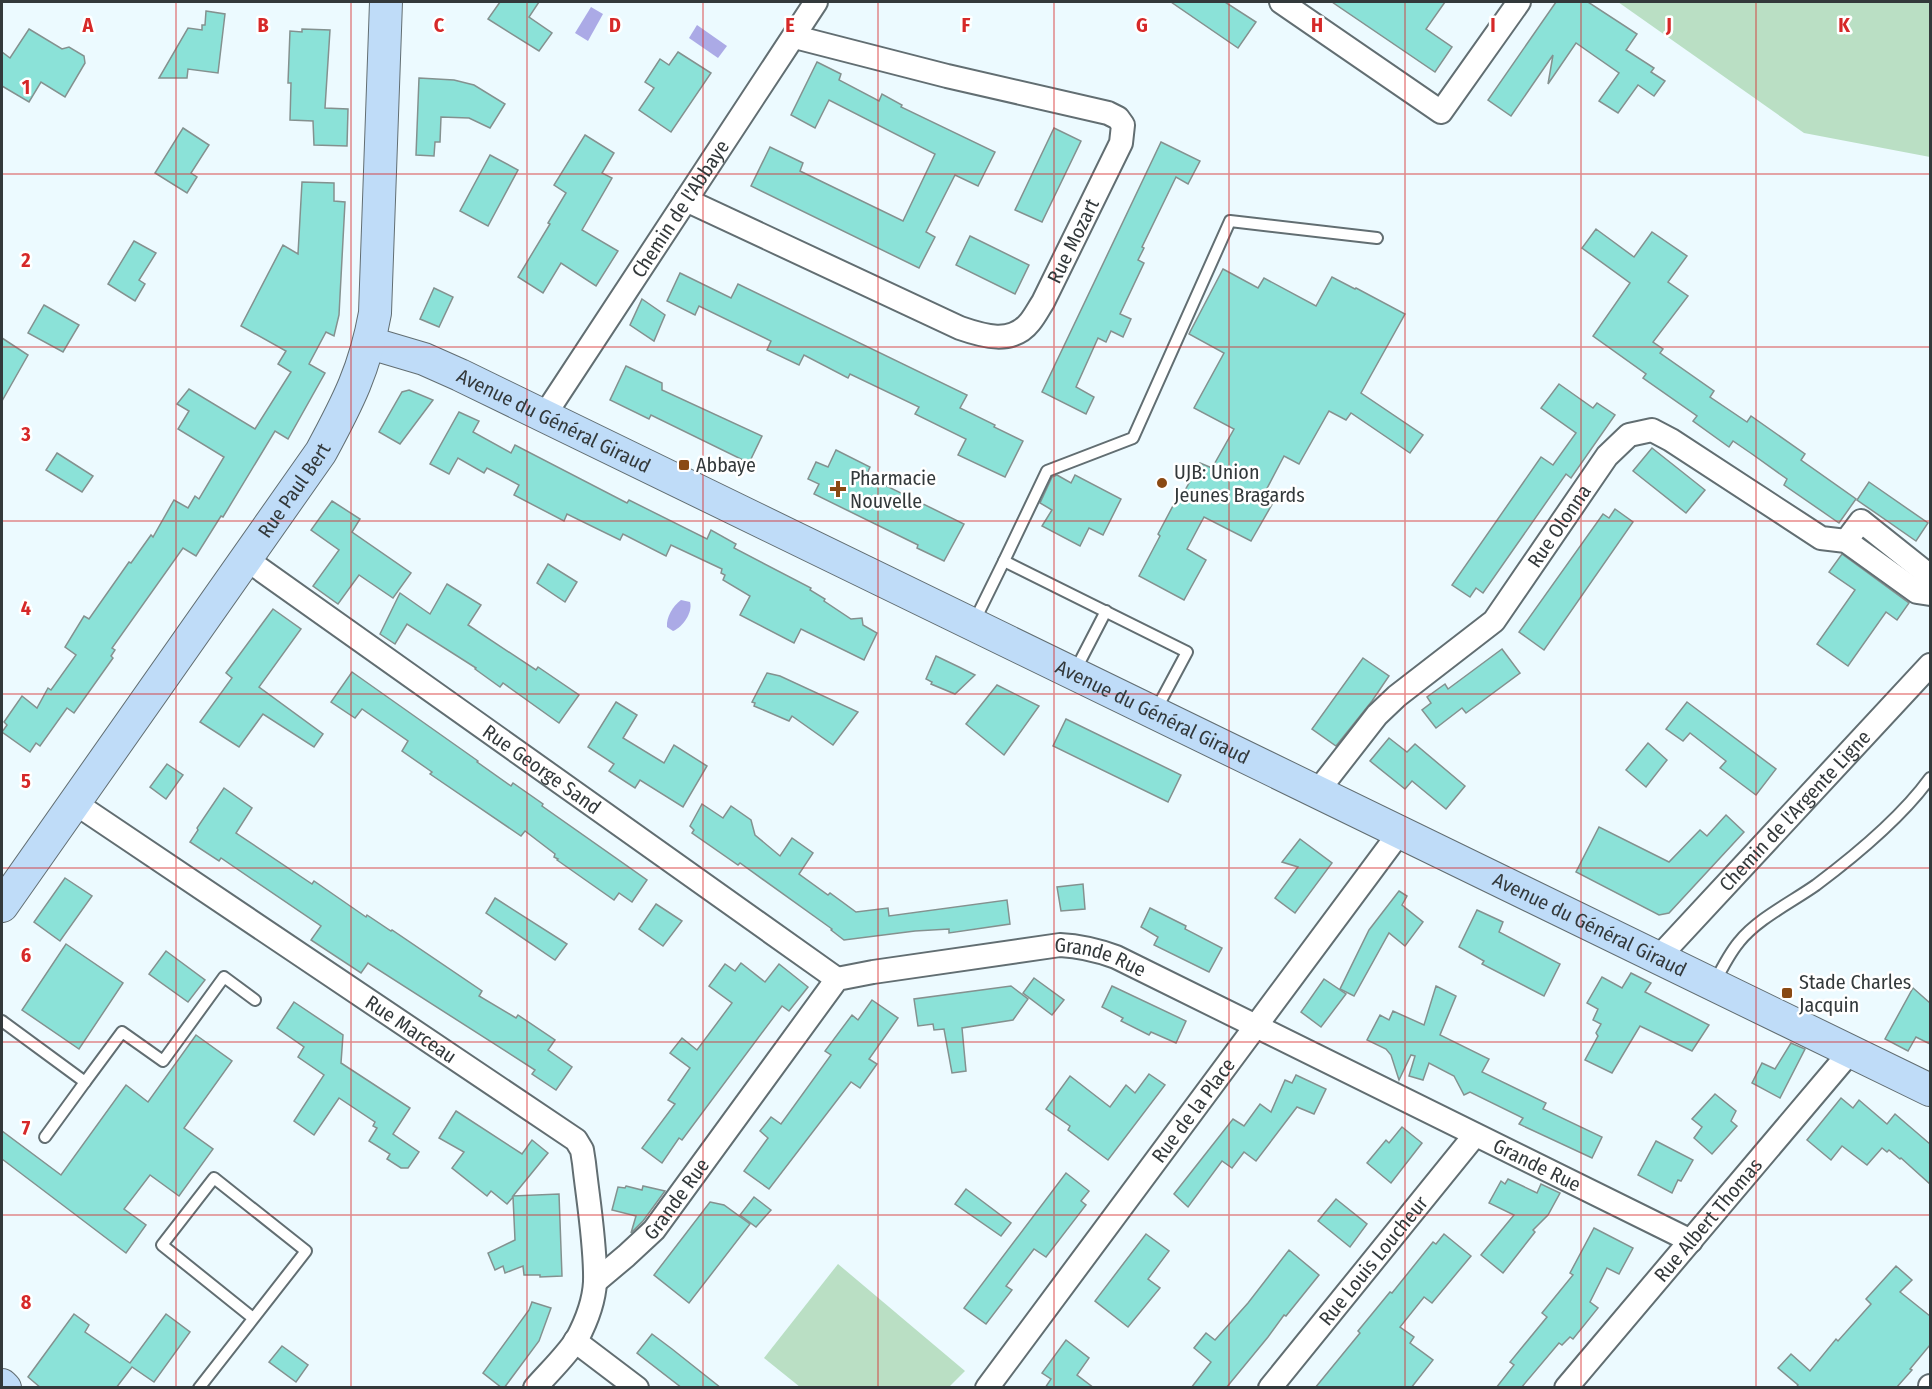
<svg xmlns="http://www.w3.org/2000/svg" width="1932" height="1389" font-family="'Fira Sans Condensed',sans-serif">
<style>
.green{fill:#badfc4}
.water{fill:#abaae6}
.building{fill:#8be2d8;stroke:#84918f;stroke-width:1.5}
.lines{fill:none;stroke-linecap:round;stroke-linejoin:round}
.lane-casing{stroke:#626e72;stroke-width:14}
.street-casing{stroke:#626e72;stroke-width:26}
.secondary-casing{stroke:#626e72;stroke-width:34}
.lane{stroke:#fff;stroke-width:10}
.street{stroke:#fff;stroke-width:22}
.secondary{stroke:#bfdcf8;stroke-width:32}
.grid{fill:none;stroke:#d62828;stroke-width:1.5;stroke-opacity:0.55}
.poi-dot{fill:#8a4913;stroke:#fff;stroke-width:2}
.labels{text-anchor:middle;stroke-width:5;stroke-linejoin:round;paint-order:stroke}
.street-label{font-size:20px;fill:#33393b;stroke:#fff}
.poi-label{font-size:20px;fill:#33393b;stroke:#fff;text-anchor:start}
.grid-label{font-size:20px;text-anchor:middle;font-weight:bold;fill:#d62828;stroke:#fff;stroke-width:5;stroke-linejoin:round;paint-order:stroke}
</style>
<rect width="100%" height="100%" fill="#ecfaff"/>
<g class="green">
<polygon points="1618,2 1930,2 1930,157 1804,133"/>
<polygon points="838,1264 965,1371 949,1387 800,1387 764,1358"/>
</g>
<g class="water">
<polygon points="591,7 603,14 588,41 575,33"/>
<polygon points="697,25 727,46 718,58 689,38"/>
<path d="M681 600 690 602C693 612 683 627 673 631L667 627C666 617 673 606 681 600Z"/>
</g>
<g class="building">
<polygon points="500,2 539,2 529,17 552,33 539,51 488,19"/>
<polygon points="1171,2 1225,2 1256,22 1238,48"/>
<polygon points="1332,2 1445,2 1426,29 1452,47 1435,72"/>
<polygon points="1556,2 1588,2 1637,34 1626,50 1654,68 1651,72 1665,81 1654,96 1638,85 1618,113 1599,101 1619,73 1576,43 1548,84 1553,55 1511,116 1488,100"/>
<polygon points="206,11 225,14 218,73 188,69 187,78 159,78 188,28 202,30 202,25 205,25"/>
<polygon points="29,29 62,49 69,47 84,56 85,63 65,97 41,82 29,102 2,86 2,52 10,58"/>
<polygon points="302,29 330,30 325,108 348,109 347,146 314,145 313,121 290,120 291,83 288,83 290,31 302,32"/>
<polygon points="678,52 711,73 671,132 639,110 654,88 645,82 660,59 669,65"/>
<polygon points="817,62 841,74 839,80 879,101 882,94 902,105 901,107 995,152 978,186 955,175 926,232 935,237 919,268 751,186 770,147 803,163 800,171 903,221 935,154 829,100 815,128 791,115"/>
<polygon points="419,78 454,80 474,85 505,104 490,128 469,118 441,117 440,142 435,142 434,156 416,155"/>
<polygon points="183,128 209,145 191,173 197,177 187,193 155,173"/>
<polygon points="1054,128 1081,141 1042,222 1015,210"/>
<polygon points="585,135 614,153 602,173 612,178 582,230 618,251 596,286 561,263 543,293 518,277 550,224 548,223 566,193 554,185"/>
<polygon points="1161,142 1200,161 1188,184 1176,177 1142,247 1144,248 1138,260 1144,263 1120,314 1131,319 1123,337 1111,331 1106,342 1098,338 1076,387 1094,397 1086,414 1042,392"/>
<polygon points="490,155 518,170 488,226 460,211"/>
<polygon points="302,182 334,183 334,201 345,202 339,315 334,336 326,332 309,364 325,373 288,439 275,431 223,517 221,516 196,556 183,548 112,648 115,650 111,656 113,658 74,713 67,708 40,746 36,743 30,752 2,732 7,725 4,722 22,696 37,708 48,688 51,690 76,655 65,647 84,616 89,619 129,562 131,563 151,535 153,537 174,500 188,508 195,496 199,499 224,457 178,429 189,411 177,404 189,389 255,429 291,372 278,364 286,351 241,326 283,245 298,254"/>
<polygon points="1596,229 1634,257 1652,232 1687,256 1668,282 1688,296 1653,342 1663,349 1660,353 1714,391 1710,397 1747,422 1751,416 1805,454 1801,460 1856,499 1839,523 1784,485 1787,479 1752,454 1733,441 1729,447 1693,421 1697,416 1643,378 1646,374 1593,336 1630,283 1582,248"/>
<polygon points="970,236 1029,265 1015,294 956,265"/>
<polygon points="134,241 156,253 139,280 145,284 135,301 108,284"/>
<polygon points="1223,269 1258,288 1264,278 1316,306 1332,277 1355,289 1356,288 1405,314 1361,393 1423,435 1410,453 1351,413 1346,420 1329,411 1299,464 1284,456 1263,496 1274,501 1251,541 1204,517 1187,549 1206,560 1184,600 1139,576 1160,536 1158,534 1175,502 1178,503 1200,463 1212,468 1234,429 1194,408 1224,353 1189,334"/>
<polygon points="680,273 731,298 738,284 967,395 960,408 995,425 994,427 1023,441 1005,477 958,455 966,439 915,414 919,407 850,374 848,378 804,355 799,365 767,350 771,341 699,306 695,315 667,301"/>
<polygon points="434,288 453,297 439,327 420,319"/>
<polygon points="642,299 665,315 654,341 630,325"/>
<polygon points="44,305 79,325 63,352 28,333"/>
<polygon points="2,338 28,355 2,401"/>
<polygon points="626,366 662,383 662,390 762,436 749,463 651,415 649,419 610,400"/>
<polygon points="1559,384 1593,408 1597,403 1615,415 1571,478 1566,474 1483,593 1476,588 1470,597 1452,585 1541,457 1553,465 1576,433 1541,408"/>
<polygon points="409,390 433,400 400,444 379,432 402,392"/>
<polygon points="459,412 479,421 473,432 511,453 515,445 627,503 629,500 707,539 711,530 736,544 734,548 811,588 810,590 825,599 824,601 851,619 862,618 863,625 877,633 864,660 801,629 794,643 740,615 750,596 723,580 725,575 721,573 722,569 671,545 666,556 623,534 620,540 567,514 564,521 514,495 519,485 487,468 484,473 458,458 449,474 430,464"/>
<polygon points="1652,448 1705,490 1686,513 1633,471"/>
<polygon points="836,450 870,467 866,476 964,524 944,561 917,548 918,545 814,494 819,484 808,479 816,462 828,467"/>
<polygon points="57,453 93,476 82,492 46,470"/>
<polygon points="1057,475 1071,483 1075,475 1121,499 1103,535 1089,528 1080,546 1042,526 1052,510 1040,503 1052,477"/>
<polygon points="1869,482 1928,523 1916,541 1857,500"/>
<polygon points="332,501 360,519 352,532 411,573 393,598 359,575 338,604 313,586 339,550 311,530"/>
<polygon points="1615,509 1633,522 1544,650 1519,632 1603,514 1609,518"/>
<polygon points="1842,554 1909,603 1897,620 1886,612 1848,666 1817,644 1855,590 1829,572"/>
<polygon points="548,564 577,582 565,602 537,583"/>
<polygon points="447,584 481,605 468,625 536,670 538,667 579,695 559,723 503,683 500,687 475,669 476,668 407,624 395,644 380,634 400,593 430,614"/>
<polygon points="273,609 301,629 259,687 323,734 314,747 263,714 239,747 200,722 232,678 226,673"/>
<polygon points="1502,649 1520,673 1466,713 1462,708 1436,728 1422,710 1431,703 1427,697 1445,684 1448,689"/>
<polygon points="936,656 959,667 975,675 955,694 931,684 932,682 926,679"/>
<polygon points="1363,658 1389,676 1372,701 1336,746 1312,729"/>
<polygon points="352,672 478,761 477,762 511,786 513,783 543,804 542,806 647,880 632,902 619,893 614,900 557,860 558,859 554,857 555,854 525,831 521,836 430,774 432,772 402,751 408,741 362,709 355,718 331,702"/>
<polygon points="767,673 780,676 858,712 833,745 792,716 789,721 754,706 755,703 752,702"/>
<polygon points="997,685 1039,706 1004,755 966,724"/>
<polygon points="616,702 637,715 623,738 664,763 674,745 707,766 683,807 640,780 635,788 609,771 614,764 588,747"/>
<polygon points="1687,702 1776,769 1756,795 1720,768 1726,761 1690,733 1683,741 1666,729"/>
<polygon points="1066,719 1181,775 1168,802 1053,746"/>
<polygon points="1389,738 1407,752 1415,744 1465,786 1446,809 1412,781 1405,789 1370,761"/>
<polygon points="1648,743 1667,760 1646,787 1626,770"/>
<polygon points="167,764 183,775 166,799 150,787"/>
<polygon points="224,788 252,808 236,833 312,884 314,881 366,917 367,915 391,931 392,930 482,991 479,996 516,1018 518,1015 555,1040 548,1050 572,1067 556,1090 532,1074 535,1070 368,963 361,973 311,940 321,926 221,858 219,861 190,842 198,830 197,828"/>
<polygon points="702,804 723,818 731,806 751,820 755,835 780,856 792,838 813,853 799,874 828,895 830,893 856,912 888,908 889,916 1007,900 1010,924 949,933 949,929 915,931 844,940 831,930 832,929 740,863 738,865 692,833 694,830 690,826"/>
<polygon points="1726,815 1744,832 1669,913 1659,915 1576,872 1599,827 1669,862 1700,830 1707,836"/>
<polygon points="1300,839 1332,863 1295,913 1275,898 1298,867 1282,862"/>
<polygon points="65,878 92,896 60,941 34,922"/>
<polygon points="1083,884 1085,909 1061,911 1057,887"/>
<polygon points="1399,891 1407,896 1402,905 1423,922 1405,946 1389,933 1354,996 1340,989 1369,930"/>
<polygon points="495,898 567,944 555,960 486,913"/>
<polygon points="656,904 682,921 663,946 639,929"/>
<polygon points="1150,908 1186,926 1185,929 1222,948 1209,972 1154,945 1158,937 1141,927"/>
<polygon points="1477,910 1503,922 1499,932 1560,964 1544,996 1482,964 1484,961 1459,947"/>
<polygon points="66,944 123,983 79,1049 22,1010"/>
<polygon points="166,951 205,980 188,1002 149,974"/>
<polygon points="741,963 765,982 779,964 808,987 789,1011 782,1006 682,1140 679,1138 662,1163 642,1148 675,1104 668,1100 690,1068 670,1053 682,1038 697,1050 732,1003 709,986 725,964 735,971"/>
<polygon points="1631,973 1651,983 1645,992 1709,1025 1692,1051 1640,1026 1612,1073 1585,1060 1598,1036 1596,1033 1601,1024 1593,1020 1598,1009 1587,1003 1602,977 1622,988"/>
<polygon points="1034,978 1064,1000 1052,1015 1023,993"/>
<polygon points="1324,979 1346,994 1321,1027 1301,1012"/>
<polygon points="1011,986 1028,999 1013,1020 962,1028 966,1071 952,1073 944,1029 934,1030 933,1024 918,1026 914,999"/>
<polygon points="1112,986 1186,1021 1176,1043 1151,1032 1149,1035 1121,1021 1123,1018 1102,1007"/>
<polygon points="1436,986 1456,996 1440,1035 1489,1059 1482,1072 1546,1103 1543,1109 1602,1137 1592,1158 1519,1124 1523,1118 1470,1092 1464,1095 1454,1076 1429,1063 1423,1080 1409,1076 1415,1056 1411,1055 1399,1080 1391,1055 1386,1049 1367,1040 1380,1015 1389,1020 1393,1011 1424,1025"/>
<polygon points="1913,988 1930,1003 1930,1044 1916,1037 1908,1051 1885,1039"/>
<polygon points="872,1000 898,1018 869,1059 877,1064 860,1088 851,1082 769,1189 744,1171 768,1138 760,1131 771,1117 781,1124 831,1055 825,1051 852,1015 858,1020"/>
<polygon points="294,1002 343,1035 341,1063 410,1108 393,1134 419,1152 408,1168 401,1168 387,1159 390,1154 369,1141 377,1128 373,1126 375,1122 339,1098 314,1135 294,1121 324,1075 298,1057 304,1047 277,1028"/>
<polygon points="196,1035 232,1061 184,1128 213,1149 179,1196 150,1175 124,1209 146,1225 126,1253 2,1159 2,1131 61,1175 126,1085 148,1102"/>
<polygon points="1791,1043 1805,1049 1780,1098 1752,1083 1762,1063 1775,1069"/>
<polygon points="1149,1074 1165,1085 1108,1160 1068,1130 1070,1126 1046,1109 1070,1076 1110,1107 1126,1085 1135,1093"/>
<polygon points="1296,1075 1326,1089 1314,1114 1297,1107 1256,1161 1244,1152 1232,1168 1222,1161 1188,1207 1174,1194 1233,1119 1244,1126 1260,1104 1271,1112 1285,1080 1292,1083"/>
<polygon points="1715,1094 1736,1111 1731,1121 1737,1126 1712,1154 1694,1138 1702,1127 1692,1119"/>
<polygon points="1841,1098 1853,1108 1859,1100 1887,1124 1895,1114 1930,1144 1930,1184 1901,1158 1900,1159 1889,1150 1887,1152 1882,1148 1867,1165 1842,1146 1831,1160 1807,1140"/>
<polygon points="456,1111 522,1154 532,1140 548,1153 513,1196 559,1194 562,1276 540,1277 540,1275 524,1275 523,1266 505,1273 503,1266 495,1270 488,1253 515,1240 513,1197 507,1204 491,1191 487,1196 452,1168 464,1152 439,1138"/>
<polygon points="1402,1127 1422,1143 1391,1183 1367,1163 1386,1140 1389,1143"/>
<polygon points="1656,1141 1693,1160 1681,1181 1678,1180 1672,1193 1638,1175"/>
<polygon points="1066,1173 1089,1191 1081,1201 1086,1205 1046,1257 1034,1249 1006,1286 1012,1290 986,1324 964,1308"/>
<polygon points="1508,1179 1537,1193 1541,1184 1560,1193 1548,1215 1533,1230 1535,1232 1503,1273 1481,1255 1514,1215 1489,1203 1501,1181 1505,1184"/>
<polygon points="626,1186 642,1190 643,1186 665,1191 643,1221 631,1233 636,1216 612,1210 618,1187 625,1188"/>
<polygon points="966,1189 1011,1223 1001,1236 955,1204"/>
<polygon points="754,1197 771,1210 756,1227 740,1215"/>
<polygon points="1336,1199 1367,1224 1350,1247 1318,1221"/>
<polygon points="710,1202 724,1205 750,1224 689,1303 654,1275"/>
<polygon points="1594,1228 1633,1248 1619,1274 1607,1268 1590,1302 1598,1308 1573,1339 1570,1337 1562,1345 1559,1343 1521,1388 1496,1388 1514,1365 1510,1362 1547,1317 1542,1313 1573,1275 1570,1273"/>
<polygon points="1146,1234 1169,1251 1148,1279 1160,1288 1128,1327 1095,1301"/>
<polygon points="1444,1234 1471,1256 1432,1303 1424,1297 1400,1327 1414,1337 1410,1343 1433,1360 1411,1388 1315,1388 1360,1333 1358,1331 1390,1292 1392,1293 1433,1242 1436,1244"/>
<polygon points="1289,1250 1319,1275 1286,1316 1284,1315 1268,1337 1226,1388 1191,1388 1211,1362 1194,1348 1206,1333 1215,1340 1248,1303"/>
<polygon points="1896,1266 1912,1280 1900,1292 1930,1316 1930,1345 1910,1369 1912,1370 1896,1388 1796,1388 1798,1385 1778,1368 1791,1354 1810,1371 1836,1339 1838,1341 1871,1304 1866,1299"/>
<polygon points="532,1302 551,1308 539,1341 504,1388 502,1388 483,1373 529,1310"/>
<polygon points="74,1314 89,1325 85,1332 130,1363 166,1314 190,1332 154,1382 132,1367 116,1388 41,1388 28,1377"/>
<polygon points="652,1334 672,1349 721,1388 682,1388 637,1353"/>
<polygon points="1066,1340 1089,1358 1077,1375 1094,1388 1045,1388 1051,1379 1042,1373"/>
<polygon points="282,1346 308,1365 296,1382 269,1362"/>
</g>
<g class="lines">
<g class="lane-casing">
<g id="lane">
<polyline points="1004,561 1047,471 1133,438 1230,221 1377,238"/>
<polyline points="974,622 1004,561 1187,652 1156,710"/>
<polyline points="1075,671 1106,611"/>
<path d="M1715 982C1722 968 1729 954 1739 942 1757 919 1792 902 1816 885 1856 855 1901 818 1930 778"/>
<polyline points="2,1021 85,1082 122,1032 163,1061 224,977 255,1000"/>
<polyline points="45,1137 85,1082"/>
<polyline points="199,1388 306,1251 214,1178 162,1245 253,1318"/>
</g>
</g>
<g class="street-casing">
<g id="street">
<polyline points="1281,2 1441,112 1519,2"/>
<path id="s1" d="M686 200 960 328C983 336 1012 345 1030 322 1035 316 1039 308 1043 302L1121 143 1123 125 1118 118 1108 113 947 76 795 37"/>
<path id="s2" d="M544 416 816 2"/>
<polyline points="1846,541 1861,521 1930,576"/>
<path id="s3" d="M246 559 837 979"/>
<path id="s4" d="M1317 792 1377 715 1397 696 1494 621 1607 456 1629 435 1652 430 1671 440 1821 538 1846 541 1917 592 1930 594"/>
<path id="s5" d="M75 803 576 1140 582 1150 584 1163C588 1200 596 1246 595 1282 594 1302 586 1322 577 1339 566 1356 549 1372 535 1388"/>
<path id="s6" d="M1658 958 1930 665"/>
<path id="s7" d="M595 1282 626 1256 654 1230 837 979 873 972 1060 945C1080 946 1097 950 1116 957L1691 1241"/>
<polyline points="575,1341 637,1388"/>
<path id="s8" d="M987 1388 1400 832"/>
<path id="s9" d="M1270 1388 1475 1135"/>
<path id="s10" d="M1566 1388 1851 1051"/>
<polyline points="1930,1388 1930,1386"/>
</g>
</g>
<g class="secondary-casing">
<g id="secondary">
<path id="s11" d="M370 343 424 359 460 375 1930 1090"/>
<path id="s12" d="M2 906 321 452C348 402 365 369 375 313L386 2"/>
<polyline points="2,1385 5,1388"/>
</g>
</g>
<use href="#lane" class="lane"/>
<use href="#street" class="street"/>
<use href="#secondary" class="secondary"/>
</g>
<path class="grid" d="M176 2V1388M351 2V1388M527 2V1388M703 2V1388M878 2V1388M1054 2V1388M1229 2V1388M1405 2V1388M1581 2V1388M1756 2V1388M2 174H1930M2 347H1930M2 521H1930M2 694H1930M2 868H1930M2 1042H1930M2 1215H1930"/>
<g class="poi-dot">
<rect x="678" y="459" width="12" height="12" rx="3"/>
<circle cx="1162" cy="483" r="6"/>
<path d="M835 480h6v6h6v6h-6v6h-6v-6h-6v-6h6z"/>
<rect x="1781" y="987" width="12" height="12" rx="3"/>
</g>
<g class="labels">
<g class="street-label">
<text dy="7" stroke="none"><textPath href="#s2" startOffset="248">Chemin de l'Abbaye</textPath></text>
<text dy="7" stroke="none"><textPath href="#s1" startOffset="470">Rue Mozart</textPath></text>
<text dy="7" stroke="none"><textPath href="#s11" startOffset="200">Avenue du Général Giraud</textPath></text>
<text dy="7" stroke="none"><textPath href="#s12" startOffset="508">Rue Paul Bert</textPath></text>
<text dy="7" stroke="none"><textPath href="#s4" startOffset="363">Rue Olonna</textPath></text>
<text dy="7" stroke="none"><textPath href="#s11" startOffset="866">Avenue du Général Giraud</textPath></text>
<text dy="7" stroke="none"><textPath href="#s3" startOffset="363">Rue George Sand</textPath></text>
<text dy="7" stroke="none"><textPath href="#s6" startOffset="201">Chemin de l'Argente Ligne</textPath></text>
<text dy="7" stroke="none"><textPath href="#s11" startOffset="1352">Avenue du Général Giraud</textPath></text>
<text dy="7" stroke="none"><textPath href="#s7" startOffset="657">Grande Rue</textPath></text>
<text dy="7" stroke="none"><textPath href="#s5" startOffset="405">Rue Marceau</textPath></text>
<text dy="7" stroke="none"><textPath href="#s8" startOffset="346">Rue de la Place</textPath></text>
<text dy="7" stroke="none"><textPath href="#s7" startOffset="1142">Grande Rue</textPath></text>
<text dy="7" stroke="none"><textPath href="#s7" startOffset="117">Grande Rue</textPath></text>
<text dy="7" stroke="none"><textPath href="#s10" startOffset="220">Rue Albert Thomas</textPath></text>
<text dy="7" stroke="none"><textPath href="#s9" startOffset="164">Rue Louis Loucheur</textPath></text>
</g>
<g class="poi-label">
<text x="696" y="472">Abbaye</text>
<text x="1174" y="479">UJB: Union<tspan x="1174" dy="23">Jeunes Bragards</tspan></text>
<text x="850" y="485">Pharmacie<tspan x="850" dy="23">Nouvelle</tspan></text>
<text x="1799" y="989">Stade Charles<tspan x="1799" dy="23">Jacquin</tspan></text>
</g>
</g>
<g class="grid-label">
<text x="88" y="32">A</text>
<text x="263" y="32">B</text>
<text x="439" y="32">C</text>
<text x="615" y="32">D</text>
<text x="790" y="32">E</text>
<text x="966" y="32">F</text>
<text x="1142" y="32">G</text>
<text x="1317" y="32">H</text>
<text x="1493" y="32">I</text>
<text x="1669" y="32">J</text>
<text x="1844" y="32">K</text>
<text x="26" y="94">1</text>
<text x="26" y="267">2</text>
<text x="26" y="441">3</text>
<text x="26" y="615">4</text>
<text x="26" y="788">5</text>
<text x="26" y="962">6</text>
<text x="26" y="1135">7</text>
<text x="26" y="1309">8</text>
</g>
<rect width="1932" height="1389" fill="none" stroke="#33393b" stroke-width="6"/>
</svg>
